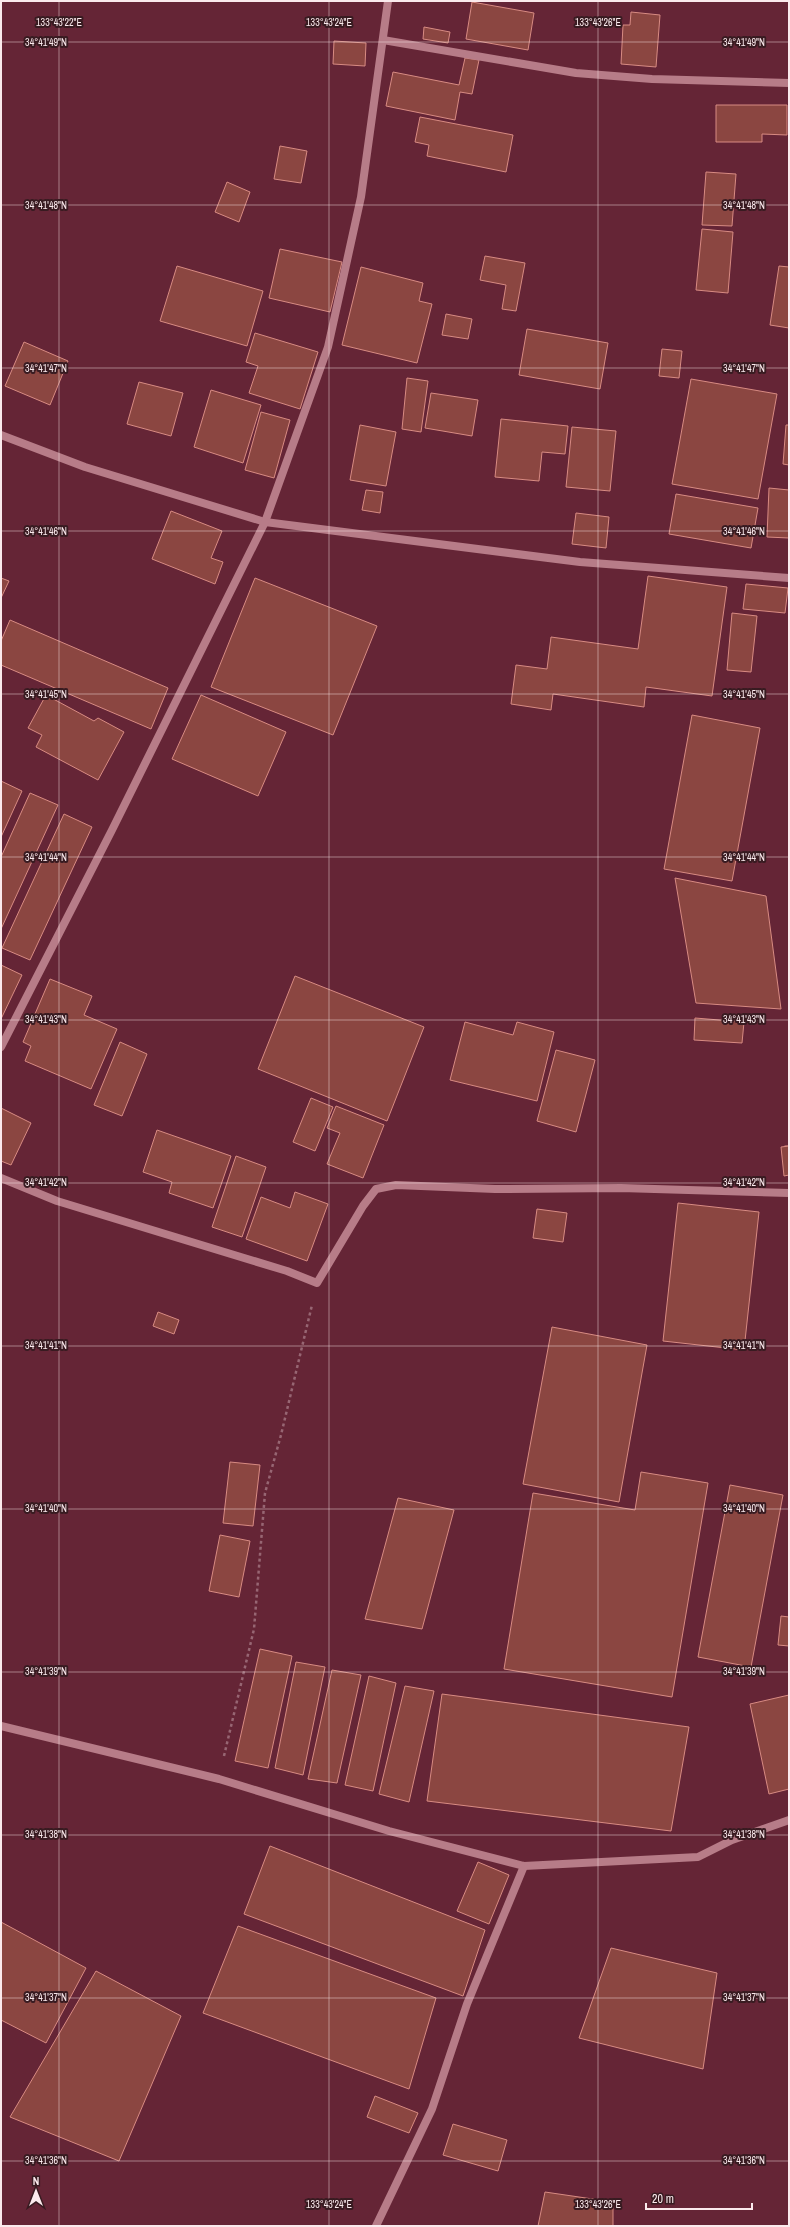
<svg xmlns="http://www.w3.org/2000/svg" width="790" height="2227" font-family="'Archivo Narrow',sans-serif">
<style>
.building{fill:#8b4641;stroke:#d88b83}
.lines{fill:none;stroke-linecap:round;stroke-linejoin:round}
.path{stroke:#976673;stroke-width:2.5;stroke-dasharray:3 3;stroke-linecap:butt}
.minor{stroke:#b77c88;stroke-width:8}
.ticks{fill:none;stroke:#fbeaed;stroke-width:1;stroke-opacity:0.45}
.ticks-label{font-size:10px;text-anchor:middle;fill:#fbeaed;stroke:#381b21;stroke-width:4;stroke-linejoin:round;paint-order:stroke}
</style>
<rect width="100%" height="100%" fill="#652536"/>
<g class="building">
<polygon points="472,2 534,13 528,50 466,39"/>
<polygon points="631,12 660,15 656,67 621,64 623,25 630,25"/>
<polygon points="424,27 450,32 448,43 423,39"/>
<polygon points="334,41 366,43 365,66 333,64"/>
<polygon points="465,58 479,60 472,94 460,92 455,120 386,106 393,72 459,85"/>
<polygon points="716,105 787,105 787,135 762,134 762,142 716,142"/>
<polygon points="420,117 513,135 506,172 427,156 429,145 415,142"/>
<polygon points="280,146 307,151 301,183 274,179"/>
<polygon points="706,172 736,174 732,226 702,225"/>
<polygon points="227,182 250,192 239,222 215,212"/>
<polygon points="702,229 733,232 728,293 696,290"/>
<polygon points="280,249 342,262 330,312 269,298"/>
<polygon points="485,256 525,263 516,311 502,309 506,285 480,280"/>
<polygon points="177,266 263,291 247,346 160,321"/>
<polygon points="779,266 789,267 789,328 770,325"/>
<polygon points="361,267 423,283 419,301 432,304 417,363 342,345"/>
<polygon points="446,314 472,319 468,339 442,335"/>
<polygon points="527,329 608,343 600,389 519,375"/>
<polygon points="255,333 318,352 300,409 249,393 258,366 246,362"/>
<polygon points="24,342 68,361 50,405 5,386"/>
<polygon points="662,349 682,351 679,378 659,376"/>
<polygon points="407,378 428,381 421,432 402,429"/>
<polygon points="691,379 777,394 758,499 672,484"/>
<polygon points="139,382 183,393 171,436 127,424"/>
<polygon points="211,390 261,405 243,463 194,447"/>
<polygon points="431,393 478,400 472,436 425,428"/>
<polygon points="261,412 290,420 274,478 245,470"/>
<polygon points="501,419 568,426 565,454 542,452 539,481 495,477"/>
<polygon points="360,425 396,432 386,486 350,480"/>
<polygon points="786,425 789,425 789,465 783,464"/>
<polygon points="572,427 616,431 610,491 566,487"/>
<polygon points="769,488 789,490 789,538 767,537"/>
<polygon points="366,490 383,492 380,513 362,510"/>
<polygon points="676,494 758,508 751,548 669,534"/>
<polygon points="171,511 222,531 211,558 223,562 215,584 152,559"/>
<polygon points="576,513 609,517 606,548 572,544"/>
<polygon points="648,576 727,587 712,696 646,687 644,707 553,694 551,710 511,704 516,665 547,669 551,637 638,649"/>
<polygon points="1,578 9,581 1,598"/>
<polygon points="255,578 377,626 333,735 211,687"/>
<polygon points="746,584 788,588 785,613 743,609"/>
<polygon points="732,613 757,616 751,672 727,670"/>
<polygon points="10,620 168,688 151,729 1,665 1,641"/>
<polygon points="46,695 94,721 98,718 124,732 98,780 36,747 42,735 28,728"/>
<polygon points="201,695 286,732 258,796 172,759"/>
<polygon points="692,715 760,728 732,881 664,869"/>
<polygon points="1,781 22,791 1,837"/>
<polygon points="30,793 58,805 1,929 1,857"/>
<polygon points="64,814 92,827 30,960 2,948"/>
<polygon points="675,878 766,896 781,1009 696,1003"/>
<polygon points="1,965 22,975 1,1019"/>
<polygon points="295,976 424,1027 387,1121 258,1069"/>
<polygon points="50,979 92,996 84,1015 117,1029 91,1089 25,1061 31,1046 23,1042"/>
<polygon points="695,1018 744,1022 742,1043 694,1040"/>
<polygon points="465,1022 513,1035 517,1022 554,1032 537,1101 450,1080"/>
<polygon points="120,1042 147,1054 122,1116 94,1105"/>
<polygon points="556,1050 595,1060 576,1132 537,1121"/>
<polygon points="311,1098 333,1107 315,1151 293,1142"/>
<polygon points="336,1106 384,1125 363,1178 327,1164 340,1133 327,1128"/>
<polygon points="1,1108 31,1123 11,1165 1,1161"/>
<polygon points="157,1130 231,1156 213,1208 169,1193 172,1182 143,1172"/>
<rect x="785" y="1146" width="4" height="27"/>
<polygon points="789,1146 789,1175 784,1176 781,1147"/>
<polygon points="236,1156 266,1167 242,1237 212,1227"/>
<polygon points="295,1192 328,1204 307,1261 246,1239 261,1197 290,1208"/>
<polygon points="678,1203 759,1212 744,1350 663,1341"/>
<polygon points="537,1209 567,1213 563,1242 533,1238"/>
<polygon points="158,1312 179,1320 174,1334 153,1326"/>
<polygon points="552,1327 647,1345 619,1502 523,1484"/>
<polygon points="230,1462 260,1465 253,1526 223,1523"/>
<polygon points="641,1472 708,1483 672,1697 504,1669 533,1493 635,1510"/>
<polygon points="730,1485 783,1495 751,1667 698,1657"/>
<polygon points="398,1498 454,1510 422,1629 365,1619"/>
<polygon points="220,1535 250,1541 239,1597 209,1591"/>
<polygon points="781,1616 789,1617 789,1646 778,1645"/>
<polygon points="260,1649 292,1656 268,1768 235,1761"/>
<polygon points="296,1662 325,1667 303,1775 275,1768"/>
<polygon points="332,1670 361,1675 337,1783 308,1779"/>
<polygon points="369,1676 396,1683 373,1791 345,1785"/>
<polygon points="405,1686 434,1691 409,1802 379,1794"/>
<polygon points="442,1694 689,1727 671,1831 427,1801"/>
<polygon points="789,1695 789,1789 769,1794 750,1704"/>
<polygon points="270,1846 485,1930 463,1996 244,1914"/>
<polygon points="478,1862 509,1875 489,1924 457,1911"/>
<polygon points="1,1922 86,1968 46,2043 1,2020"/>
<polygon points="238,1926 436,1998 409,2089 203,2013"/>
<polygon points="611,1948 717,1973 703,2069 579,2038"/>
<polygon points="96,1971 181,2016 119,2161 10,2117"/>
<polygon points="375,2096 418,2113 409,2133 367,2117"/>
<polygon points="453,2124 507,2140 498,2171 443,2155"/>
<polygon points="545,2192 613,2202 613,2226 538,2226"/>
</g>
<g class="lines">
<polyline class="path" points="224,1756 254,1629 265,1493 281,1435 312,1305"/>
<g class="minor">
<polyline points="383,40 576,73 652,79 789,83"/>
<polyline points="1,435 85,467 265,522 580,562 789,578"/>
<polyline points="1,1047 112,830 265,522 328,347 361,197 388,1"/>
<polyline points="1,1178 57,1201 287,1271 317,1283 363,1206 376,1189 396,1185 495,1189 621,1188 789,1193"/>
<polyline points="1,1726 219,1779 389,1831 524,1866 698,1857 732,1840 789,1820"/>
<polyline points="376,2226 432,2109 467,2004 524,1866"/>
</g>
</g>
<path class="ticks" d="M59 1V2226M329 1V2226M598 1V2226M1 42H789M1 205H789M1 368H789M1 531H789M1 694H789M1 857H789M1 1020H789M1 1183H789M1 1346H789M1 1509H789M1 1672H789M1 1835H789M1 1998H789M1 2161H789"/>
<g class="ticks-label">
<text x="59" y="26">133°43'22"E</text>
<text x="329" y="26">133°43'24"E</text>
<text x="598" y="26">133°43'26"E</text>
<text x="46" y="46">34°41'49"N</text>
<text x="744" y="46">34°41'49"N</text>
<text x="46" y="209">34°41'48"N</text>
<text x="744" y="209">34°41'48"N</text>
<text x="46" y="372">34°41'47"N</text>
<text x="744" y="372">34°41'47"N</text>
<text x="46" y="535">34°41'46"N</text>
<text x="744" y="535">34°41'46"N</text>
<text x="46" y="698">34°41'45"N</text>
<text x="744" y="698">34°41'45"N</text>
<text x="46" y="861">34°41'44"N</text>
<text x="744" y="861">34°41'44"N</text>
<text x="46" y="1023">34°41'43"N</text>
<text x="744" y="1023">34°41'43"N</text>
<text x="46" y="1186">34°41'42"N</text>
<text x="744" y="1186">34°41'42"N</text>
<text x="46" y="1349">34°41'41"N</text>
<text x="744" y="1349">34°41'41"N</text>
<text x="46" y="1512">34°41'40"N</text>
<text x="744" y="1512">34°41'40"N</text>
<text x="46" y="1675">34°41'39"N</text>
<text x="744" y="1675">34°41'39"N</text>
<text x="46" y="1838">34°41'38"N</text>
<text x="744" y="1838">34°41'38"N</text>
<text x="46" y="2001">34°41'37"N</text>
<text x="744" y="2001">34°41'37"N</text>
<text x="46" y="2164">34°41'36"N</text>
<text x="744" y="2164">34°41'36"N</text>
<text x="329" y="2208">133°43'24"E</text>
<text x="598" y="2208">133°43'26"E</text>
</g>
<rect width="790" height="2227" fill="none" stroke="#fbeaed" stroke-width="4"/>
<g transform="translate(36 2191)" stroke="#381b21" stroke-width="3" paint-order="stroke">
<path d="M0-3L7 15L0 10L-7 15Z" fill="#fbeaed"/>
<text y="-6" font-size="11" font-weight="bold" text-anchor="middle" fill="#fbeaed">N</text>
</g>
<path d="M646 2203v6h106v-6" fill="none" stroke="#fbeaed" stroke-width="2"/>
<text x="652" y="2203" font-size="12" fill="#fbeaed" stroke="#381b21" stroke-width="3" paint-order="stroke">20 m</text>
</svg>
